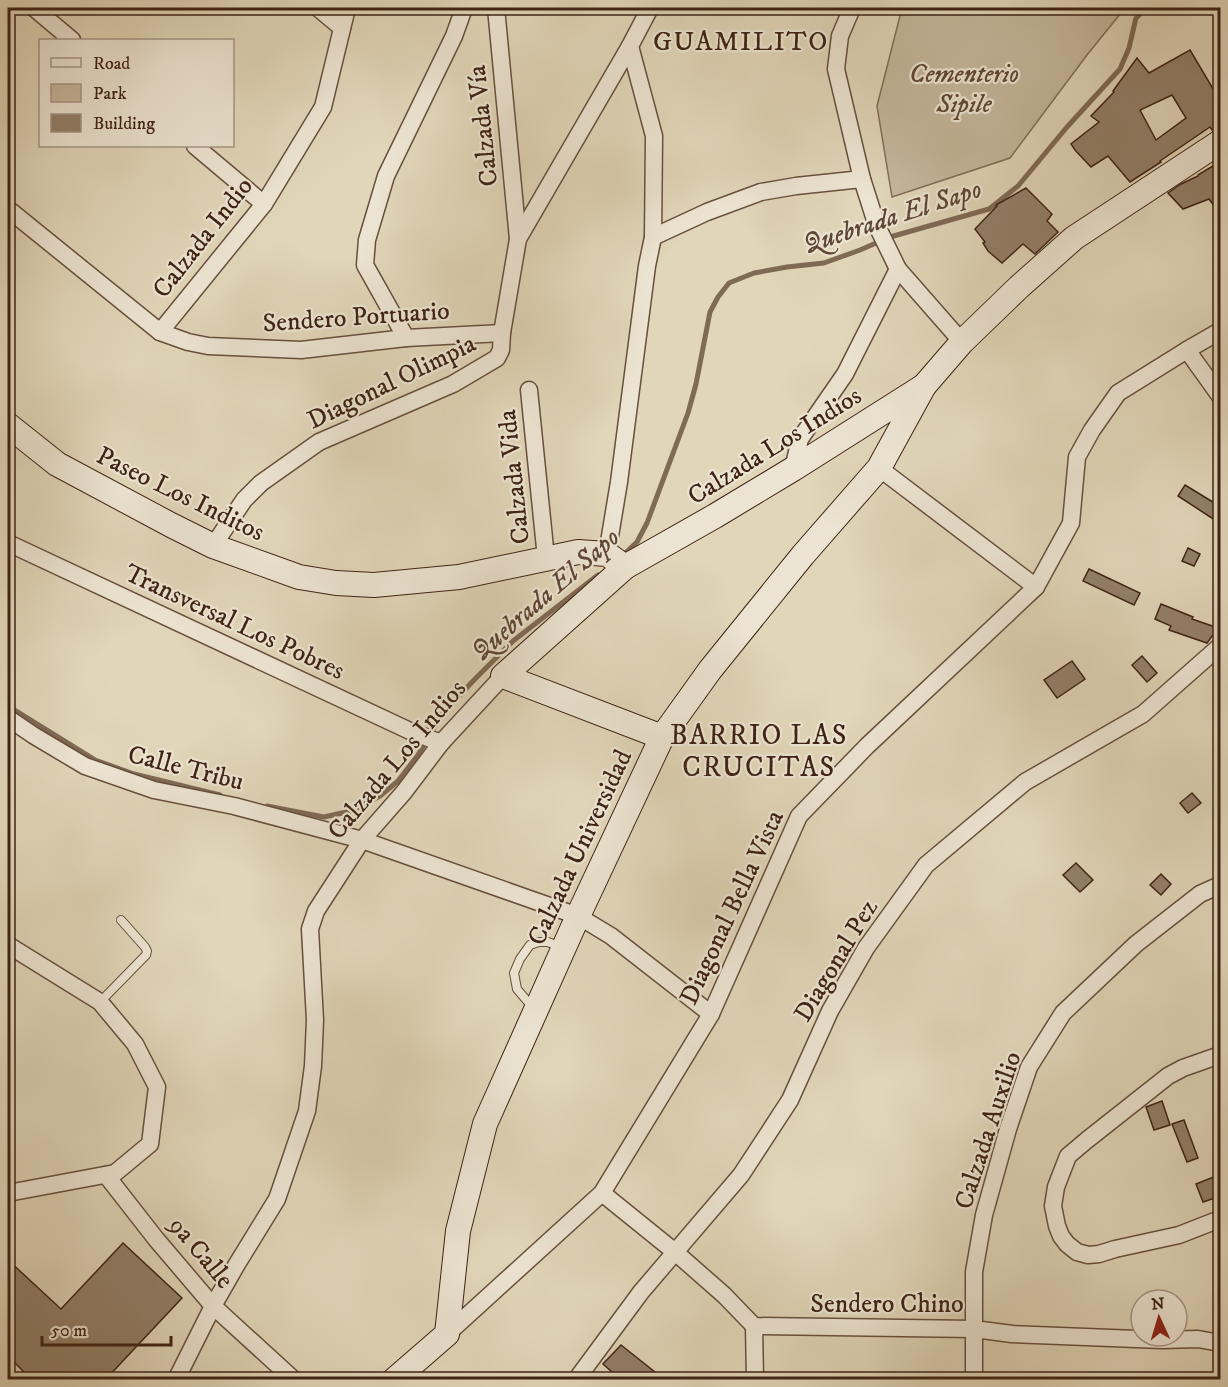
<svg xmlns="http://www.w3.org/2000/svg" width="1228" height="1387" font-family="'IM FELL DW Pica',serif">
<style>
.green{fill:#c5b89d;stroke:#826e58;stroke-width:1.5}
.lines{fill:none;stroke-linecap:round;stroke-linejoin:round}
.stream{stroke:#7f6a55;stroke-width:5}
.building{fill:#93806a;stroke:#3e2314;stroke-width:1.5;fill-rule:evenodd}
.lane-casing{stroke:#67503d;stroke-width:10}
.street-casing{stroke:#67503d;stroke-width:19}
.secondary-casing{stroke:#3e2314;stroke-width:26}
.lane{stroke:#ece4d2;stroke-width:8}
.street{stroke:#ece4d2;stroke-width:16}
.secondary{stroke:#ece4d2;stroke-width:24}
.labels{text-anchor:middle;stroke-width:4.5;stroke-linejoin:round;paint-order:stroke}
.park-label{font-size:26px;font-style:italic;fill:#604836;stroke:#ece4d2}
.street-label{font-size:26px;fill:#3e2314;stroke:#ece4d2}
.neighbourhood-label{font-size:27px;letter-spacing:1.5px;fill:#3e2314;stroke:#ece4d2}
.water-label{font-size:27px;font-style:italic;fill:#5e4635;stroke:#ece4d2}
.quarter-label{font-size:28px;letter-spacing:1.5px;fill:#3e2314;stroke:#ece4d2}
</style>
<rect width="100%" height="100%" fill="#e1d6b9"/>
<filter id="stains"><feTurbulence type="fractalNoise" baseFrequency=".00333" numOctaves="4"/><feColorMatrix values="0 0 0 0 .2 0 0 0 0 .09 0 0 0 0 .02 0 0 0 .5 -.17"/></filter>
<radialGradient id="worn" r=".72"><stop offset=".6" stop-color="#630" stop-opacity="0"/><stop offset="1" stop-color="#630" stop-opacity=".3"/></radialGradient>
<polygon class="green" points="902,8 1125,8 1087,55 1010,158 892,197 877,106"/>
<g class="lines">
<g class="stream">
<polyline points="622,556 637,542 647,523 688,413 696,384 710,312 718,297 729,283 754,273 787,267 824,263 860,250 890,237 989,209 1018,186 1067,127 1120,69 1129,48 1136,18 1147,8"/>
<polyline points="8,703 11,708 95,760 134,774 220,795"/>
<polyline points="267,806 324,817 351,811 380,796 398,781 418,755 442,714 475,679 513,641 598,575"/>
</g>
</g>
<g class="building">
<path d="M1190 50 1216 94 1221 91V128L1212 130 1210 127 1160 161 1161 162 1130 182 1108 156 1091 167 1075 150 1071 144 1099 122 1091 116 1114 92 1113 91 1137 58 1149 73ZM1172 95 1186 118 1156 140 1140 110Z"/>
<polygon points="1221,161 1221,215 1209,199 1183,209 1168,193 1181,184 1198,176 1198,175"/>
<polygon points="1026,188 1052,214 1047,221 1058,232 1035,254 1023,244 1002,263 988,251 983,243 985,242 975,229 997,206 996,205"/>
<polygon points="1185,485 1221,507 1221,524 1178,496"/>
<polygon points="1188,548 1200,554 1194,566 1182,561"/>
<polygon points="1089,569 1140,593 1134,605 1083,581"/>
<polygon points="1161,604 1193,617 1192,619 1218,628 1207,643 1169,630 1171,626 1155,619"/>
<polygon points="1142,656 1157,673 1147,682 1132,665"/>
<polygon points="1072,661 1085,679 1057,698 1044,680"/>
<polygon points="1192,793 1201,803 1188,813 1180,803"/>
<polygon points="1076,863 1093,880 1080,892 1063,875"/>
<polygon points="1161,874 1171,884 1161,895 1150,885"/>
<polygon points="1162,1101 1170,1125 1154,1130 1146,1107"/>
<polygon points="1184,1120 1198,1158 1187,1162 1172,1124"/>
<polygon points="1221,1174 1221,1196 1203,1202 1196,1184"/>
<polygon points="123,1243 182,1298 105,1380 32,1380 8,1356 8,1260 61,1309"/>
<polygon points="621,1345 665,1380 621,1380 603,1364"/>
</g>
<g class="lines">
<g class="lane-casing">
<g id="lane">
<polyline points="100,1002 146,955 147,951 145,947 121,920"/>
<polyline points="534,1009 517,989 514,973 520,959 530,945 539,942 548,942 563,948"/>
</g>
</g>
<g class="street-casing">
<g id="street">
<polyline points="34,8 72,40"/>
<polyline points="318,8 342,28"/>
<polyline points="496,8 518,239"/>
<polyline points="852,8 840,36 836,69 862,179 877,226 898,269 962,342"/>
<polyline points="195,146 264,204"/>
<polyline points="8,209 160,332 188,342 208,346 301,350 406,338 502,333"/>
<polyline points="653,237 707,212 761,192 796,186 862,179"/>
<polyline points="160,332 264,204 323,107 347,8"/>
<polyline points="406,338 365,265 367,240 386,176 454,36 464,8"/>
<polyline points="1187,350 1220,396"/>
<polyline points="529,390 546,558"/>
<polyline points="879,468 1036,587"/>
<polyline points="793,469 800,439 845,374 898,269"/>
<polyline points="8,543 410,731 441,743"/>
<polyline points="213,546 244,500 261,483 319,442 453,384 497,358 501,350 502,333 518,239 630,46 650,8"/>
<polyline points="607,554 619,482 647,266 653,237 654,136 630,46"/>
<polyline points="8,718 33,735 85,766 154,790 234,806 362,840 578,916 611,936 711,1014"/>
<polyline points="8,945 100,1002 135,1044 157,1087 150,1144 115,1173 8,1193"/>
<polyline points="1220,1055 1183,1068 1168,1076 1087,1140 1068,1156 1056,1187 1053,1206 1057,1226 1061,1236 1067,1244 1077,1252 1088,1255 1099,1254 1115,1249 1179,1235 1220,1219"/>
<polyline points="106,1175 156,1239 213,1306 294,1380"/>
<polyline points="602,1193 675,1252 724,1295 754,1326 974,1329 1012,1334 1162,1340 1198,1339 1220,1343"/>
<polyline points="754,1326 755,1380"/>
<polyline points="447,1334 602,1193 711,1014 799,816 867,746 1036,587 1071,523 1077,457 1092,430 1118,393 1187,350 1220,331"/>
<polyline points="176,1380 213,1306 237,1264 277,1199 307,1111 313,1066 315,1020 310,929 316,911 362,840 404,792 441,743 503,676"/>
<polyline points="576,1380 641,1292 741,1175 790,1100 830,1011 866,948 926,865 1025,782 1143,714 1220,646"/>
<polyline points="974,1380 974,1272 984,1215 1008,1129 1029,1067 1063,1013 1136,944 1200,894 1220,885"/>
</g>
</g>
<g class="secondary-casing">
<g id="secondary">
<polyline points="8,425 57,464 171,525 213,546 299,577 336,583 374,585 459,577 578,552 607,554 625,567"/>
<polyline points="662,737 503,676 625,567 715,516 793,469 924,386 962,342 1019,287 1074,238 1220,142"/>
<polyline points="394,1380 447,1334 458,1231 485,1124 578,916 662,737 710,670 803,555 879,468 924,386"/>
</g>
</g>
<use href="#lane" class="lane"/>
<use href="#street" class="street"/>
<use href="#secondary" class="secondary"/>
</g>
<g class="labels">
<g class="park-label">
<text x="964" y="82">Cementerio<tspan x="964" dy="30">Sipile</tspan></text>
</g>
<g class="street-label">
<text transform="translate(482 126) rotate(-96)" y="9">Calzada Vía</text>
<text transform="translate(202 237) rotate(-52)" y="9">Calzada Indio</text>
<text transform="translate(356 316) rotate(-4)" y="9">Sendero Portuario</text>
<text transform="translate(391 381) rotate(-26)" y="9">Diagonal Olimpia</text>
<text transform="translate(774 445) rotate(-32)" y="9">Calzada Los Indios</text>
<text transform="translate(513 477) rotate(-96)" y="9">Calzada Vida</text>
<text transform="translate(181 493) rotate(26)" y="9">Paseo Los Inditos</text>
<text transform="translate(235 621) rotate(25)" y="9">Transversal Los Pobres</text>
<text transform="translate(396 759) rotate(-50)" y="9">Calzada Los Indios</text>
<text transform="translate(186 767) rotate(14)" y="9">Calle Tribu</text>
<text transform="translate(579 847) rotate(-65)" y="9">Calzada Universidad</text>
<text transform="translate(731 907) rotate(-65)" y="9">Diagonal Bella Vista</text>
<text transform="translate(835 960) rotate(-59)" y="9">Diagonal Pez</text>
<text transform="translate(987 1130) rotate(-72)" y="9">Calzada Auxilio</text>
<text transform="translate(202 1252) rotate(50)" y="9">9a Calle</text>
<text x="887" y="1312">Sendero Chino</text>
</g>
<g class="neighbourhood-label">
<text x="741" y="50">GUAMILITO</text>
</g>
<g class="water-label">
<text transform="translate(892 216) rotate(-18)" y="9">Quebrada El Sapo</text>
<text transform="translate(545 594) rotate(-41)" y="9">Quebrada El Sapo</text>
</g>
<g class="quarter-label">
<text x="759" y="744">BARRIO LAS<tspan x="759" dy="32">CRUCITAS</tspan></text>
</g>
</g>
<rect width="1228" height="1387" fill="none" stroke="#e1d6b9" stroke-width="30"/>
<rect x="9" y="9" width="1210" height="1369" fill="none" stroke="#3e2314" stroke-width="3"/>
<rect x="15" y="15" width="1198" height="1357" fill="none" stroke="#3e2314" stroke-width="1.5"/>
<rect x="39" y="39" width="195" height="108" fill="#ece4d2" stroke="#a69786" stroke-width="1.5"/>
<rect x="51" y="58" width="30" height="9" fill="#ece4d2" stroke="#a69786" stroke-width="1.5"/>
<text x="93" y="69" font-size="18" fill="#3e2314">Road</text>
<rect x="51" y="84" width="30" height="18" fill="#c5b89d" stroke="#a69786" stroke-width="1.5"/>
<text x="93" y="99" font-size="18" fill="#3e2314">Park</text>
<rect x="51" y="114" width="30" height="18" fill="#93806a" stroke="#a69786" stroke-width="1.5"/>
<text x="93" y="129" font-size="18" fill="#3e2314">Building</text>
<g transform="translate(1159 1318) rotate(356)"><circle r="28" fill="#ece4d2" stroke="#a69786" stroke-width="1.5"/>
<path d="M0-4.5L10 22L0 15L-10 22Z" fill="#8f2418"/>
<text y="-9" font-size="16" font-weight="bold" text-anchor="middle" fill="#3e2314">N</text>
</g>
<path d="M42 1336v9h129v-9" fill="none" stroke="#3e2314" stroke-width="3"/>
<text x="51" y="1336" font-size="18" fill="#3e2314" stroke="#ece4d2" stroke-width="4.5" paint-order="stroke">50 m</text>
<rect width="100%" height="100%" filter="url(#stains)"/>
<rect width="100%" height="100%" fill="url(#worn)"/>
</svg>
